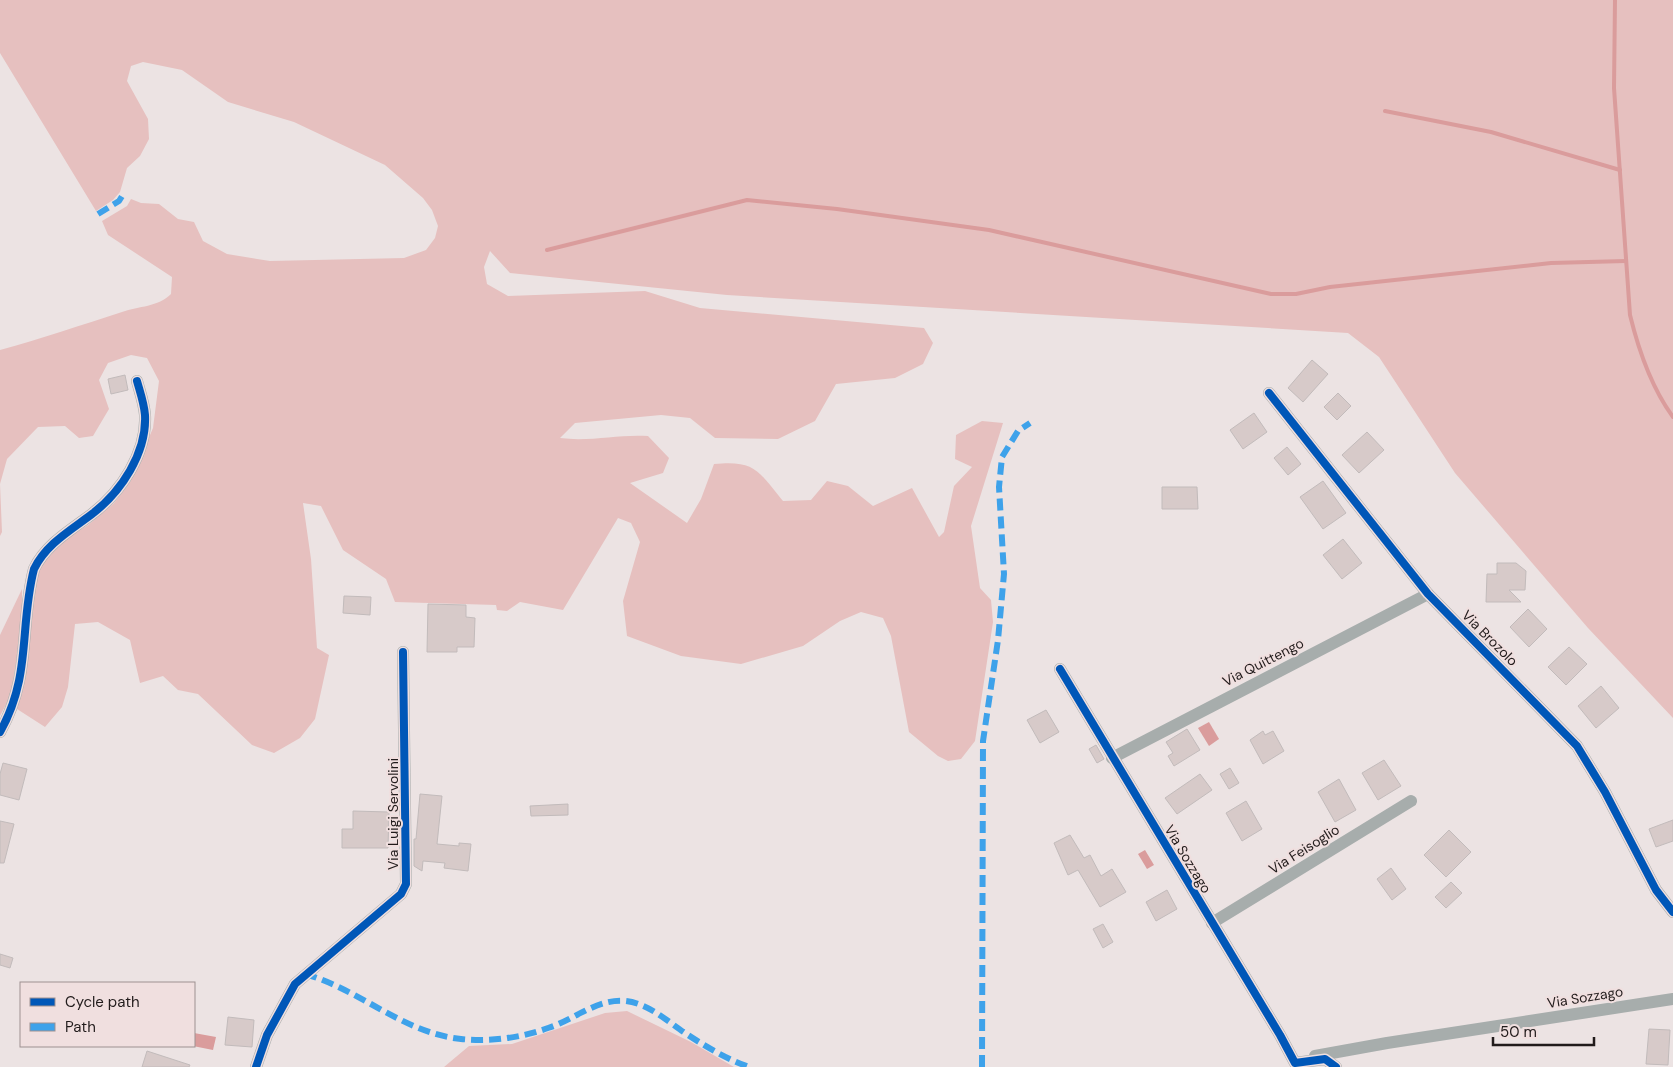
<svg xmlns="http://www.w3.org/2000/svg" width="1673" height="1067" font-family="'DM Sans',sans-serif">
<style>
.green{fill:#e6c0bf}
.water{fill:#da9c9c}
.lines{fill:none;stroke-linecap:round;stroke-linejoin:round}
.stream{stroke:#da9c9c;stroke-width:4}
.building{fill:#d7cac9;stroke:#c2bbbb}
.street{stroke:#a7adac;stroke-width:12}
.quiet{stroke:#3ea2ea;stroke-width:6;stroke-dasharray:12 6;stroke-linecap:butt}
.cycleway-casing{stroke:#f0dfdf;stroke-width:11}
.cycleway{stroke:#0057b8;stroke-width:8}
.labels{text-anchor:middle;stroke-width:4;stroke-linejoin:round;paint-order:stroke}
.street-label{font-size:14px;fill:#211b1b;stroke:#f0dfdf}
</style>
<rect width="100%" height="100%" fill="#ece3e3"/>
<g class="green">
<path d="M0 0H1673V718L1588 628 1455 473 1379 357 1348 333 727 295 510 273 490 251 484 267 487 284 508 296 645 291 700 308 924 328 933 343 923 364 895 378 836 384 815 421 778 439 715 438 690 418 661 415 575 423 560 438C590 442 619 434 648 436L669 458 663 473 630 483 687 523 701 499 714 464C756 460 758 471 783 501L811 500 827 481 848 486 873 506 912 488 939 537 944 532 954 486 972 467 955 459 956 435 982 421 1003 423 971 526 980 588 991 600 993 622 975 741 961 759 948 761 938 756 909 732 891 636 883 618 861 612 840 621 803 646 741 664 681 656 627 636 623 601 640 542 631 523 618 518 563 610 520 602 507 611 497 610 496 605 395 602 386 579 343 550 321 506 303 503 311 559 317 648 329 655 315 719 300 738 274 753 252 745 198 694 178 690 163 676 140 683 130 640 98 622 75 624 68 687 62 707 45 727 17 709 36 580 43 562 56 545 88 525 114 503 130 482 153 428 159 381 147 358 131 355 108 363 99 380 109 409 93 436 79 438 65 426 38 427 7 459 0 484 2 532 0 536V350C41 339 81 325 122 312 139 306 158 307 171 294L172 277 108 235 102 221 127 206 131 199 141 203 159 204 178 219 194 222 203 241 227 254 270 261 404 258 426 250 435 238 438 226 432 210 423 198 385 165 294 122 228 102 182 70 143 62 131 66 127 81 148 119 149 139 140 156 127 168 120 192 113 200 96 211 0 53Z"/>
<polygon points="22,589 22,623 11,695 0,716 0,635"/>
<polygon points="627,1011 691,1042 734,1067 444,1067 469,1046 512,1044 605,1013"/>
</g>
<g class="water">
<polygon points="1209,722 1219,739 1209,746 1198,728"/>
<polygon points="1145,850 1154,865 1147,869 1138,854"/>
<polygon points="194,1033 216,1037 213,1050 193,1046"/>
</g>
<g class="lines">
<g class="stream">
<path d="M1615 0 1614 88 1630 315C1639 352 1651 387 1673 417"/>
<polyline points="1385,111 1491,132 1620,170"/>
<polyline points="547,250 747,200 837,209 989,230 1271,294 1296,294 1330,287 1551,263 1626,261"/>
</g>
</g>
<g class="building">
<polygon points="1312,360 1328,374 1303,402 1288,388"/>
<polygon points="125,375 128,390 111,394 108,379"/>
<polygon points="1338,393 1351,406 1337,420 1324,407"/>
<polygon points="1254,413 1267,432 1243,449 1230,430"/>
<polygon points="1367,432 1384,450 1359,473 1342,455"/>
<polygon points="1287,447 1301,464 1288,475 1274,458"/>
<polygon points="1323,481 1346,513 1323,529 1300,497"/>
<polygon points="1162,487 1197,487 1198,509 1162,509"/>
<polygon points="1343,539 1362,563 1342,579 1323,555"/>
<polygon points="1497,563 1516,563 1526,571 1525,590 1509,590 1521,602 1486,602 1487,574 1497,574"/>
<polygon points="344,596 371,597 370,615 343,613"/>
<polygon points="428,604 466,605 466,617 475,618 474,647 457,647 457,652 427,652"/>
<polygon points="1528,609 1547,629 1529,647 1510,627"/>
<polygon points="1569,647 1587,664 1566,685 1548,667"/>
<polygon points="1601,686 1619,708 1596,728 1578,706"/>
<polygon points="1046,710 1059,732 1040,743 1027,720"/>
<polygon points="1187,729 1200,750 1174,766 1168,756 1173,753 1166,742"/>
<polygon points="1263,731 1265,735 1273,731 1284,751 1263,764 1250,740"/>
<polygon points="1096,745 1104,759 1097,763 1089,749"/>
<polygon points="1384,760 1401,786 1378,800 1362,773"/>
<polygon points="3,763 27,769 19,800 0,795 0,774"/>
<polygon points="1230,768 1239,783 1229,789 1220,774"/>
<polygon points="1200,774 1212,790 1177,814 1165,798"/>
<polygon points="1339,779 1356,810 1335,822 1318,792"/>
<polygon points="420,794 442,796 437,844 459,846 459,843 471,844 468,871 444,868 445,863 423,861 422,871 414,866 414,839 416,839"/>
<polygon points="1246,801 1262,829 1242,841 1226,813"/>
<polygon points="568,804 568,815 531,816 530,806"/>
<polygon points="353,811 389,812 388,848 342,848 342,829 353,829"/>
<polygon points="1673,820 1673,841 1656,847 1649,829"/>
<polygon points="0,821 14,824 4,863 0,863"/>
<polygon points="1449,830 1471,852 1446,877 1424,855"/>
<polygon points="1070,835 1084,858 1090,855 1101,876 1112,869 1126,892 1100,907 1078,870 1068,875 1054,843"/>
<polygon points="1391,868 1406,889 1392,900 1377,879"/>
<polygon points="1451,882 1462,893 1446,908 1435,897"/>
<polygon points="1167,890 1177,909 1156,921 1146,902"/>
<polygon points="1103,924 1113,942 1103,948 1093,929"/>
<polygon points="0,954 13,958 10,968 0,965"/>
<polygon points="228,1017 254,1020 252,1047 225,1045"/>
<polygon points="1649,1029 1670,1030 1668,1065 1646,1064"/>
<polygon points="147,1051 190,1065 189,1067 142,1067"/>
</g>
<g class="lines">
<g class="street">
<polyline points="1269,393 1428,594 1577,746 1605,792 1656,890 1673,912"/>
<polyline points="1060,669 1280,1035 1295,1063 1325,1059 1336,1067"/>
<path d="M0 732C32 675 19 627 34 569 46 544 71 530 92 514 121 492 147 453 145 415 144 403 140 392 137 381"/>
<polyline points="1112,758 1428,594"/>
<polyline points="1212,923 1411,801"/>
<polyline points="1315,1056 1387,1043 1673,999"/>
<polyline points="256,1067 267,1035 295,984 401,894 406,884 403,652"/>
</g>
<g class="quiet">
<polyline points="98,214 119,201 124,193"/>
<path d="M305 974C361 990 403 1033 461 1039 490 1042 520 1038 548 1028 574 1020 597 998 626 1001 650 1004 668 1022 688 1035 708 1048 727 1059 749 1067"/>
<polyline points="982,1067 983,741 998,640 1004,574 999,487 1002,457 1018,431 1030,423"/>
</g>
<g class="cycleway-casing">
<g id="cycleway">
<polyline points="1269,393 1428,594 1577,746 1605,792 1656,890 1673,912"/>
<polyline points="1060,669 1280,1035 1295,1063 1325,1059 1336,1067"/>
<path d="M0 732C32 675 19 627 34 569 46 544 71 530 92 514 121 492 147 453 145 415 144 403 140 392 137 381"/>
<polyline points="256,1067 267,1035 295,984 401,894 406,884 403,652"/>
</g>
</g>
<use href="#cycleway" class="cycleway"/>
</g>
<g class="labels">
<g class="street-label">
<text transform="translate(1490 638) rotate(45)" y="5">Via Brozolo</text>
<text transform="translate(1263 662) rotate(-27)" y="5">Via Quittengo</text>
<text transform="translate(393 814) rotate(-90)" y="5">Via Luigi Servolini</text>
<text transform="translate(1304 849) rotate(-32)" y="5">Via Feisoglio</text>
<text transform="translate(1188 859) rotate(59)" y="5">Via Sozzago</text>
<text transform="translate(1585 997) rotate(-9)" y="5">Via Sozzago</text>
</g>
</g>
<rect x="20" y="982" width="175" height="65" fill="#f0dfdf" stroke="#9d9191"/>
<rect x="30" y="998" width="25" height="8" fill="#0057b8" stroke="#9d9191"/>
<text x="65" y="1007" font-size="15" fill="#211b1b">Cycle path</text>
<rect x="30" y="1023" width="25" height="8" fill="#3ea2ea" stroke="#9d9191"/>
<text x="65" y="1032" font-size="15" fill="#211b1b">Path</text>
<path d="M1493 1037v8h101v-8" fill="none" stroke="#211b1b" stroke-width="2.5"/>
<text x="1500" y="1037" font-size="15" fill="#211b1b" stroke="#f0dfdf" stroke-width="4" paint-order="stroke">50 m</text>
</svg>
